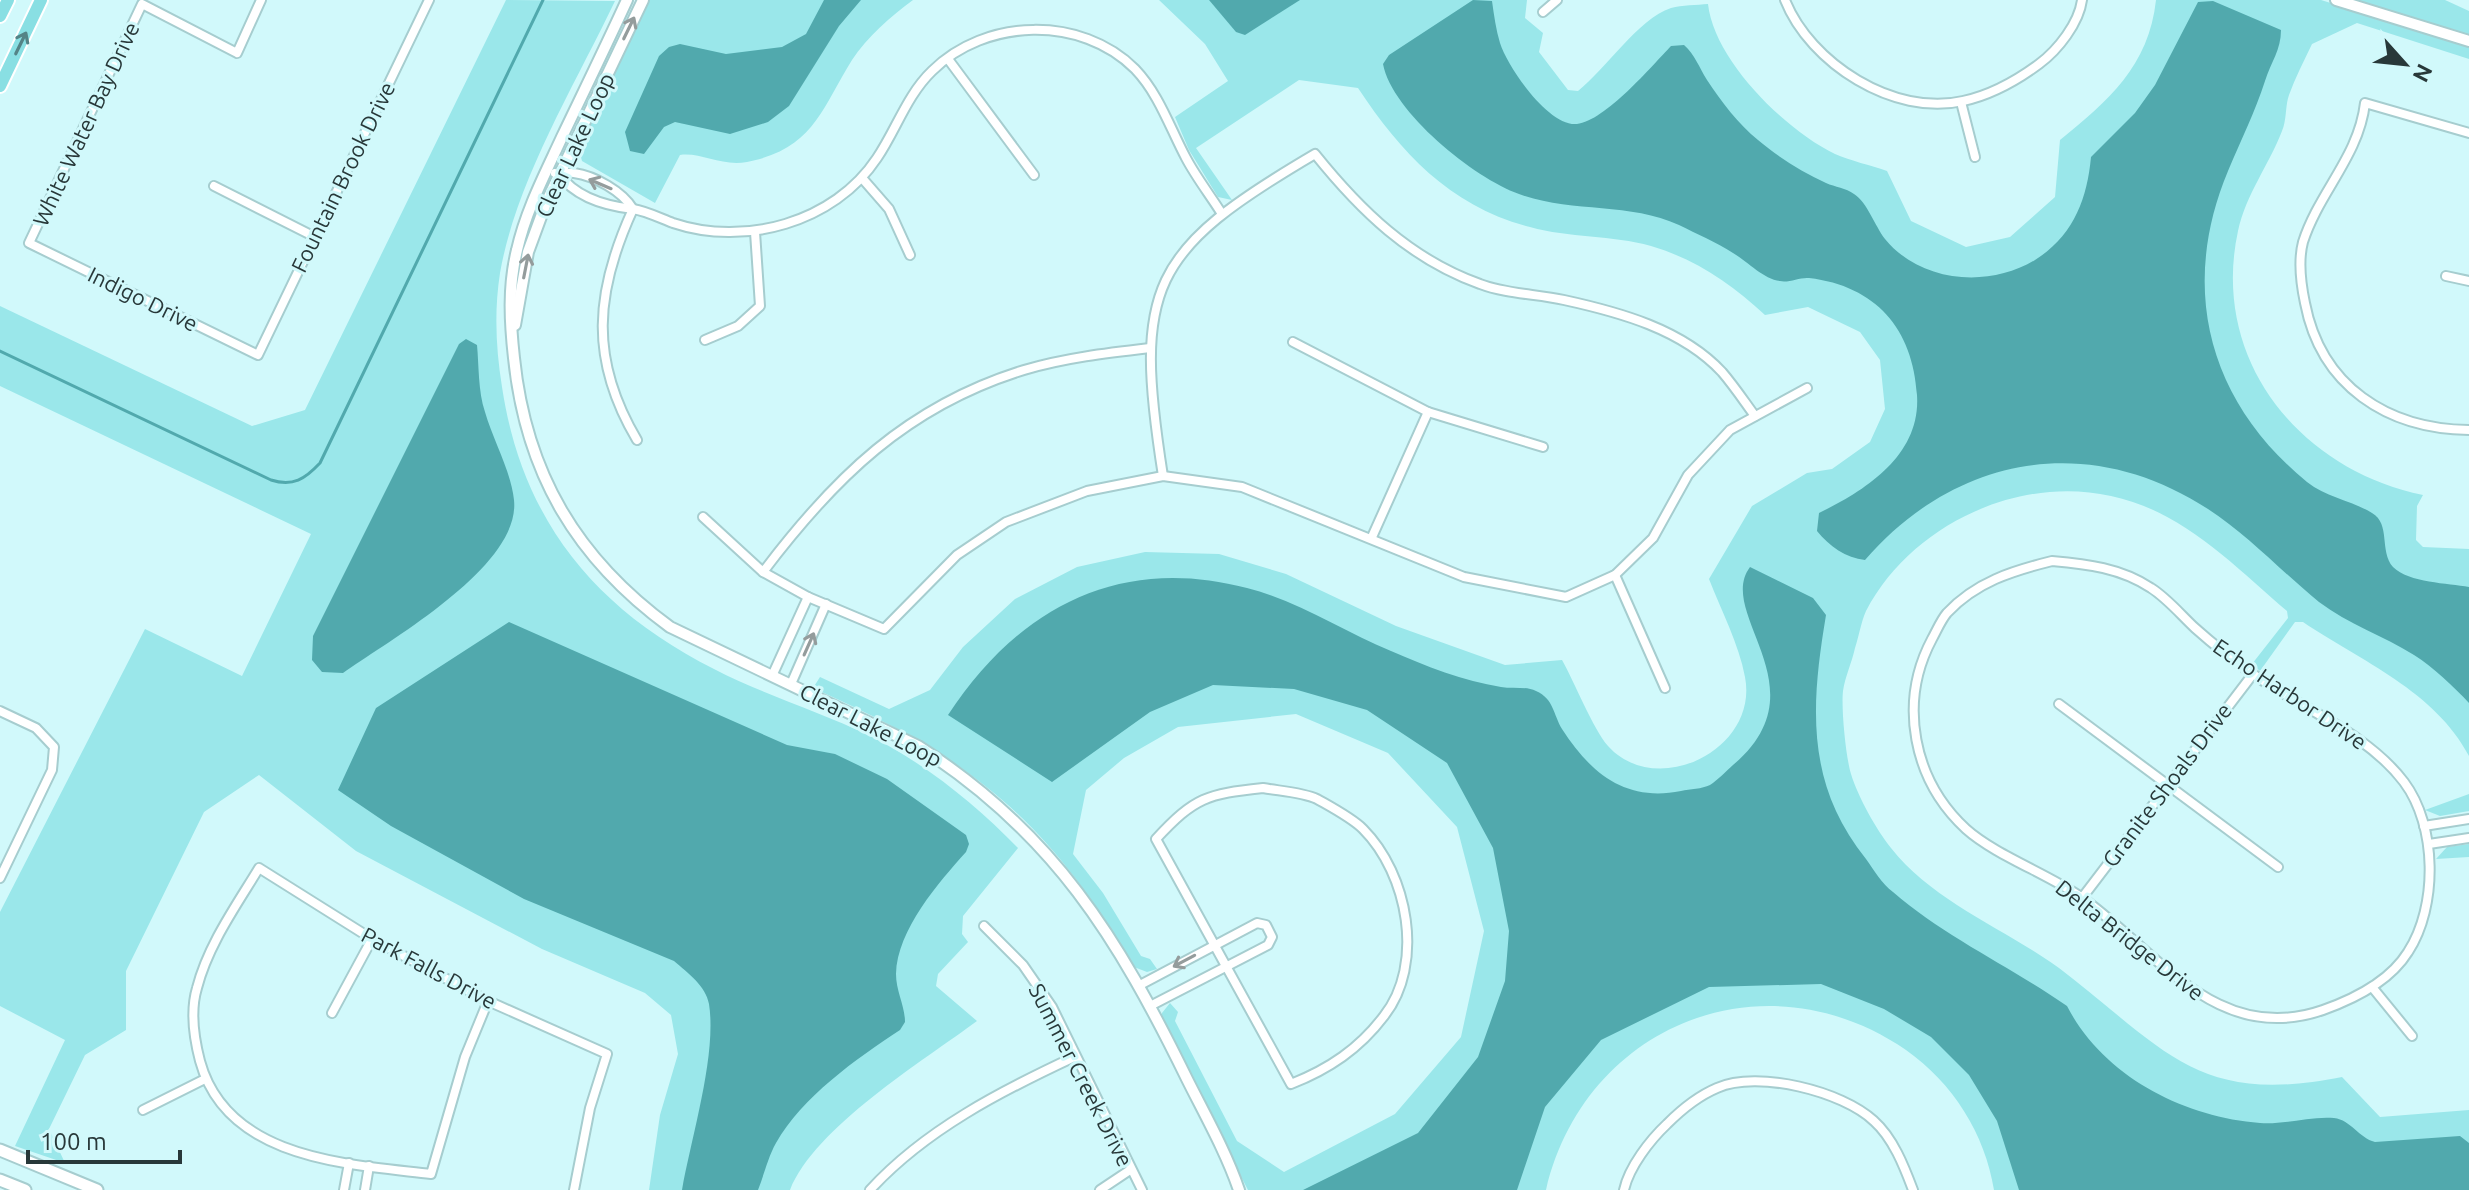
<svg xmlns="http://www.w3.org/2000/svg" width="2469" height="1190" font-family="Ubuntu,sans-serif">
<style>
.green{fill:#9ae7ea}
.water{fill:#51a9ad}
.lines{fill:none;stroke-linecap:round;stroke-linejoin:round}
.stream{stroke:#51a9ad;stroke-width:3}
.minor-casing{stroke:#a6cdcf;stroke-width:12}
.tertiary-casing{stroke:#a6cdcf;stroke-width:14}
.secondary-casing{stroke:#a6cdcf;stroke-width:15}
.primary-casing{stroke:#fff;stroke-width:16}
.minor{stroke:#fff;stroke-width:8}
.tertiary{stroke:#fff;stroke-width:10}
.secondary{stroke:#fff;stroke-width:11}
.primary{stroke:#89dfe3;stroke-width:12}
.oneway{stroke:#949c9c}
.oneway2{stroke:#548386}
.labels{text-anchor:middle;stroke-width:6;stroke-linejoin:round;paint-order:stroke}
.street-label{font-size:22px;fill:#283839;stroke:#d1f9fb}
</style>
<rect width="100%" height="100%" fill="#d1f9fb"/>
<g class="green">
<path d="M506 0 615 1C575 85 516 181 500 273 494 312 496 349 502 387 522 520 595 609 714 669 764 695 819 711 870 736 926 764 975 804 1018 848L963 916 962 934 968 942 938 974 936 986 977 1021C923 1061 815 1127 790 1190H649L660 1115 678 1054 671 1015 645 993 542 949 356 851 259 775 204 812 126 971V1030L85 1055 49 1129 65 1163 15 1146 65 1040 0 1006V912L145 629 242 676 311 534 0 386V306L252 426 305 410Z"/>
<path d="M649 0H913C891 16 867 37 852 60 821 110 813 149 747 162 722 167 701 152 680 155L655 203 582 161 579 150Z"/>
<path d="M1159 0H1527L1525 18 1543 33 1539 52 1568 90 1578 91C1606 69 1638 19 1671 8 1682 5 1697 5 1708 4 1714 60 1785 130 1835 154 1851 161 1870 165 1887 171L1911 221 1966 247 2010 237 2055 197 2060 140C2108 101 2149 66 2156 0H2321L2469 46V59L2357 23 2312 44C2304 61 2295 78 2289 95 2285 106 2287 119 2282 131 2269 165 2246 194 2238 231 2210 360 2300 470 2423 495L2417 506 2416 540 2423 547 2469 549V756C2435 691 2361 661 2303 622H2295L2260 671 2252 664 2288 618 2287 611C2233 565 2183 511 2111 496 2018 475 1911 525 1866 611 1861 622 1859 636 1855 648 1852 662 1845 677 1843 691 1841 709 1846 758 1851 774 1858 797 1876 829 1891 848 1936 905 2012 931 2068 975 2169 1054 2201 1105 2342 1077L2380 1117 2469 1110V1190H1994C1985 1134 1953 1083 1906 1050 1765 953 1585 1024 1546 1190H1248L1162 1024V1013L1170 1003 1178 1012 1175 1021 1237 1141 1284 1172 1395 1114 1461 1037 1484 931 1457 827 1388 753 1296 714 1178 727 1124 758 1086 790 1073 854 1103 893 1141 956 1150 959 1157 969 1147 972 1134 967C1046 817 970 758 813 688L820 677 889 709 930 690 963 647 1015 599 1077 567 1145 552 1219 554 1286 574 1396 626 1505 665 1562 660C1574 681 1593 729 1608 746 1657 800 1759 749 1745 677 1739 644 1721 610 1709 579L1752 506 1807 473 1832 469 1870 442 1885 409 1880 360 1860 332 1808 307 1765 315C1732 284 1695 259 1651 246 1612 235 1569 238 1530 227 1451 207 1401 153 1358 88L1299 80 1196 148 1232 200 1218 197 1189 150 1175 117 1228 81 1205 44Z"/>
<polygon points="2352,0 2445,0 2469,11 2469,36"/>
<polygon points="2469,794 2469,811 2440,816 2425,810"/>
<polygon points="2469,844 2469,857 2436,859 2447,847"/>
</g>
<g class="water">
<polygon points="824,0 861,0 839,26 789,106 768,122 730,134 675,122 664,127 644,154 630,151 625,132 659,56 669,47 680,44 726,54 782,47 806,34"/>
<polygon points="1209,0 1300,0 1245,35 1236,32"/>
<path d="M1473 0 1492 1C1494 15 1496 30 1500 43 1508 68 1549 127 1577 124 1605 121 1652 66 1671 46L1684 45C1695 55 1699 67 1707 80 1721 101 1738 124 1758 140 1778 157 1802 172 1826 183 1835 187 1846 188 1854 194 1867 202 1875 226 1885 239 1921 283 1989 288 2035 260 2073 236 2087 200 2091 157L2135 113 2155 85 2198 2 2213 1 2281 30C2281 50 2271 62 2265 81 2255 112 2241 140 2228 171 2179 288 2208 401 2307 482 2327 498 2351 500 2372 513 2391 524 2379 551 2393 567 2409 583 2448 583 2469 587V703C2454 687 2433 667 2414 655 2384 636 2348 624 2319 602 2282 572 2248 535 2208 509 2090 432 1957 454 1865 560 1846 558 1829 546 1817 531L1819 513C1866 490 1921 455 1917 395 1913 329 1876 286 1809 278 1800 277 1789 283 1780 281 1763 279 1747 261 1733 253 1716 242 1697 234 1679 225 1629 202 1570 213 1519 194 1474 178 1392 112 1383 64L1389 55Z"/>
<path d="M466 339 477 345C479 366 478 391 485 412 493 440 511 471 514 500 521 566 391 639 343 673L322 672 312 660 313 636 459 344Z"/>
<path d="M1750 567 1813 598 1826 615C1811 705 1805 783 1866 859 1874 870 1882 884 1893 892 1945 937 2011 967 2067 1006 2103 1076 2183 1117 2260 1123 2284 1125 2310 1116 2334 1118 2351 1120 2359 1138 2375 1142L2460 1136 2469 1143V1190H2019L1997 1121 1969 1075 1931 1037 1884 1009 1821 984 1709 987 1601 1040 1545 1107 1517 1190H1303L1418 1133 1478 1057 1505 981 1509 931 1493 848 1447 763 1367 710 1294 689 1213 685 1150 712 1052 782 948 715C1018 608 1119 554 1247 588 1298 601 1344 632 1391 651 1425 666 1464 681 1501 687 1512 689 1526 686 1536 691 1554 699 1553 714 1562 729 1591 774 1626 802 1681 791 1690 789 1702 789 1710 785 1718 780 1726 771 1733 765 1824 688 1715 614 1750 567Z"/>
<path d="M509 622 787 745 835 754 887 779 966 835 969 844 966 852C939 882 897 930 896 974 896 991 905 1006 905 1022L900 1030C856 1059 802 1097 776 1143 768 1157 764 1175 758 1190H682C691 1138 717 1055 709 1004 706 986 688 973 674 961L524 899 391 826 338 790 376 708Z"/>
</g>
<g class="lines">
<path class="stream" d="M0 351 271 480C293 487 305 479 320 463L543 0"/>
<g class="minor-casing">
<g id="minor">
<polyline points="261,0 237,53 142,4 29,243 258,355 429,0"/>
<path d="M1785 0C1810 63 1894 117 1963 101 1991 95 2016 81 2039 64 2058 50 2079 23 2082 0"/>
<polyline points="1543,12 1557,0"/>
<polyline points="948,59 1034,175"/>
<polyline points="1961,102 1975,157"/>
<path d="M2469 133 2365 103C2359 156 2319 192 2303 242 2298 261 2301 284 2305 303 2321 386 2387 429 2469 430"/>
<path d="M555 173C562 175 567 172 574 173 595 176 622 191 633 209"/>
<path d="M559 174C576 198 606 206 633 209 646 211 660 218 673 223 744 247 834 223 877 158 896 130 907 95 932 71 985 18 1081 15 1135 69 1159 94 1170 128 1186 158 1196 177 1210 195 1222 214"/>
<polyline points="862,178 889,209 910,255"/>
<polyline points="214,186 313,236"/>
<path d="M633 209C595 292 589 359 637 440"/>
<polyline points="2446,276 2469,281"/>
<polyline points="705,340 738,326 760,306 755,232"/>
<polyline points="1293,342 1428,412 1543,447"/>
<path d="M1163 476C1133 286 1150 251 1315 154 1360 210 1410 259 1480 284 1506 294 1537 294 1564 300 1619 312 1682 329 1722 372 1734 386 1744 401 1755 416"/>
<polyline points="703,517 763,572 808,597 884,629 957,555 1006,522 1087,491 1163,476 1242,487 1464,577 1566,597 1615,575 1653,538 1688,475 1730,430 1807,388"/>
<polyline points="1372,537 1428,412"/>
<path d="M2052 561C2087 564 2121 568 2151 588 2167 598 2181 615 2195 628 2213 644 2233 660 2253 674 2302 709 2367 733 2404 782 2437 826 2438 906 2408 952 2390 981 2354 999 2323 1010 2217 1047 2157 951 2081 897 2048 874 1995 855 1966 829 1913 780 1898 703 1932 639 1937 630 1941 620 1947 613 1976 582 2012 571 2052 561Z"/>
<path d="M763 572C834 478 907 406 1024 370 1064 358 1107 353 1150 348"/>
<polyline points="1615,575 1665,688"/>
<polyline points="772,676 808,597"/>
<polyline points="791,684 826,604"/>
<polyline points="2059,704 2278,867"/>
<polyline points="0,711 36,728 54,747 52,770 0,878"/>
<path d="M1263 788C1279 791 1302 792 1317 799 1331 807 1352 818 1363 829 1408 874 1425 964 1384 1016 1359 1049 1329 1069 1291 1084L1156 839C1195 797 1207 794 1263 788Z"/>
<polyline points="2424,826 2469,819"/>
<polyline points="2429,844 2469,838"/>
<polyline points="2082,898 2253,674"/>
<polyline points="984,926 1023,965 1052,1007 1142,1190"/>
<polyline points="1140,985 1257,923 1266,925 1272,937 1268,945 1152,1005"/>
<polyline points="2372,987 2412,1036"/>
<path d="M488 1001 465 1057 431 1174C348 1164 227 1160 200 1061 194 1038 190 1011 197 988 208 945 236 906 259 868L372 939 488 1001 607 1054 590 1108 574 1190"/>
<polyline points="332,1013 372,939"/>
<polyline points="143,1110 205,1079"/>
<polyline points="344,1190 349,1163"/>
<polyline points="365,1190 369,1166"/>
<path d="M870 1190C925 1130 1001 1091 1074 1057"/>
<polyline points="1100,1190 1130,1170"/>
<path d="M1624 1190C1629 1167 1650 1140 1667 1124 1681 1110 1698 1096 1717 1088 1758 1070 1842 1091 1874 1121 1893 1138 1904 1166 1913 1190"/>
</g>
</g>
<g class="tertiary-casing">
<g id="tertiary">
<path d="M627 0C606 46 584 91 562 137 545 174 526 210 517 250 508 286 510 322 514 358 526 474 577 559 670 627L918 746C1054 833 1118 938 1187 1079 1205 1115 1226 1152 1239 1190"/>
<polyline points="2336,0 2469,41"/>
<polyline points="515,325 528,252 546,203 643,0"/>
</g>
</g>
<g class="secondary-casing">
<g id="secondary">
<polyline points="0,1150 97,1190"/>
<polyline points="0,1180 25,1190"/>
</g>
</g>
<g class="primary-casing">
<g id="primary">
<polyline points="0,16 8,0"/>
<polyline points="0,86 41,0"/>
</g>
</g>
<use href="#minor" class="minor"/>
<use href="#tertiary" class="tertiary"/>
<use href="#secondary" class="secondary"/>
<use href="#primary" class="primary"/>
</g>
<defs><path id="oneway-shaft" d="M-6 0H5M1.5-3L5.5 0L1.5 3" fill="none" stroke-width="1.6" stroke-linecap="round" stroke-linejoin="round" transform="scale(2)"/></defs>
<g class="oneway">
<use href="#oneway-shaft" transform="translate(629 28) rotate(-64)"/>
<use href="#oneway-shaft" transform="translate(600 184) rotate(-157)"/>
<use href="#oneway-shaft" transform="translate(526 266) rotate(-79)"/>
<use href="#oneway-shaft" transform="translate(809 644) rotate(-66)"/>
<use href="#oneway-shaft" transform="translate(1184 961) rotate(152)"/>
</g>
<use class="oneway2" href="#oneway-shaft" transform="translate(21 43) rotate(-64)"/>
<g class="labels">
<g class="street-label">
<text transform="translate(86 124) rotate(-65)" y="8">White Water Bay Drive</text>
<text transform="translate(575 145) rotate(-65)" y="8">Clear Lake Loop</text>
<text transform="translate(343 177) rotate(-64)" y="8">Fountain Brook Drive</text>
<text transform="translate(143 299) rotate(26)" y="8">Indigo Drive</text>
<text transform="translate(2290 694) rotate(34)" y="8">Echo Harbor Drive</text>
<text transform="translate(871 725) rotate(27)" y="8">Clear Lake Loop</text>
<text transform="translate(2167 785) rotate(-53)" y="8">Granite Shoals Drive</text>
<text transform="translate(2130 940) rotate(38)" y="8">Delta Bridge Drive</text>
<text transform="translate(429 968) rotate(28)" y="8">Park Falls Drive</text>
<text transform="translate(1081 1075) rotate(63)" y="8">Summer Creek Drive</text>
</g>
</g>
<g transform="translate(2405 64) rotate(117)" stroke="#d1f9fb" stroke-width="6" paint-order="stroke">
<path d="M0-6L14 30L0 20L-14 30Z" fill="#283839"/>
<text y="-12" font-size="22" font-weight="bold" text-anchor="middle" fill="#283839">N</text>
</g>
<path d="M28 1150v12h152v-12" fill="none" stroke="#283839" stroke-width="4"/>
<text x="40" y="1150" font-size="24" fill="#283839" stroke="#d1f9fb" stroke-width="6" paint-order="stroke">100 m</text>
</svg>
